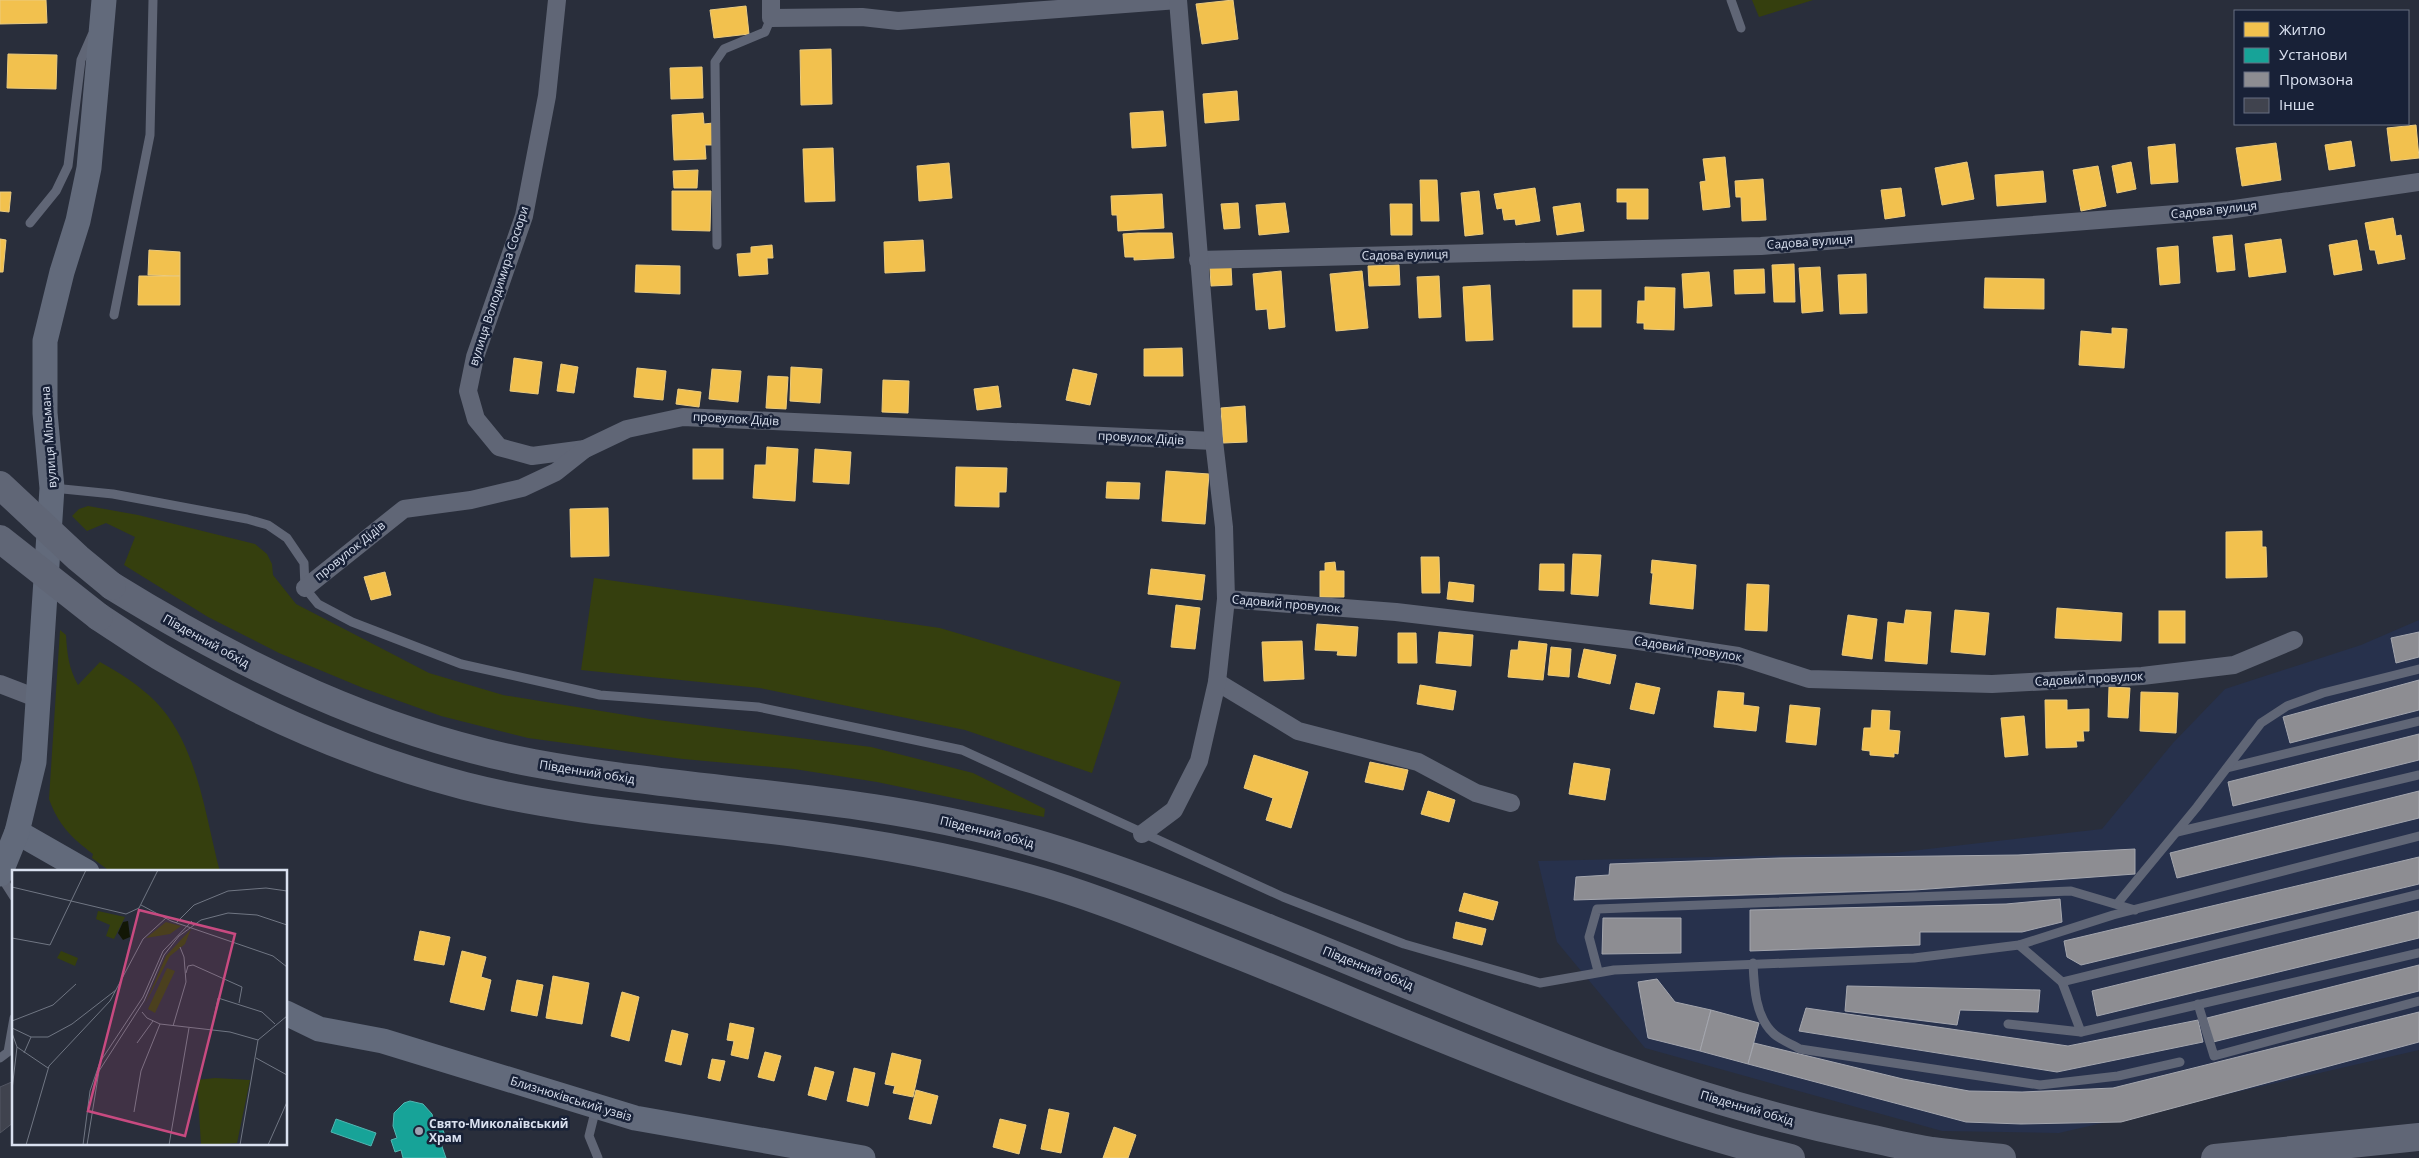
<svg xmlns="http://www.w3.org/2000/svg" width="2419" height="1158" font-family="'Open Sans',sans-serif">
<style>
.built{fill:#27314c}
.green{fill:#353f0e}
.homes{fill:#f2c14e;stroke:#ebcb7f}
.public{fill:#17a398;stroke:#52b6b2}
.industry{fill:#8d8d92;stroke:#a4a6ae}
.building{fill:#40434e;stroke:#525662}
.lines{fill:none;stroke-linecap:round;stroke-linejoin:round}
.lane{stroke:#606676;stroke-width:9}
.street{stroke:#606676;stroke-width:18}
.secondary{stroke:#626a7b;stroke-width:25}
.primary{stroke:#606676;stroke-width:28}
.primary-bridge{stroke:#606676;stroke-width:28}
.poi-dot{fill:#9ca2b1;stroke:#182137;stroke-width:2}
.labels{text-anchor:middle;stroke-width:5;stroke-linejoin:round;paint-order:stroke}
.street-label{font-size:12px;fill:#dae1f0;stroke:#182137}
.poi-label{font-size:12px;font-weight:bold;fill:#dae1f0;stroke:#182137;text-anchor:start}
.inset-road{fill:none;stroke:#707683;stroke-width:1}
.view{fill:#c84a80;fill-opacity:0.15;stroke:#c84a80;stroke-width:2.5}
.inset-edge{fill:none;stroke:#dae1f0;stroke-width:2.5}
</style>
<rect width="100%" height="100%" fill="#292e3b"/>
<polygon class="built" points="2419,620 2419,1050 2059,1133 1942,1131 1645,1048 1557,942 1538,861 1893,853 2102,829 2173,743 2225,689 2361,645"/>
<g class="green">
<polygon points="1752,0 1813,0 1759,17"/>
<polygon points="88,506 138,515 255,544 267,554 272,564 273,575 296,604 429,673 503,695 650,719 871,747 973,773 1045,809 1044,817 877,782 794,769 683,759 528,738 441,716 363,688 279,653 208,617 124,565 135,537 106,523 87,531 72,516 79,509"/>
<polygon points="594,578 940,628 1121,682 1092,773 965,730 760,688 581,670"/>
<path d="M60 630 66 635C67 654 69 669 78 685L100 662C120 673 139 685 156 702 198 746 205 815 220 872H111L92 858 93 854C71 837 59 826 49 799Z"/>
</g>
<g class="homes">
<polygon points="0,0 46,0 47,23 0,24"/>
<polygon points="1233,0 1238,39 1202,44 1196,4"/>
<polygon points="746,6 749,34 714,38 710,10"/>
<polygon points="831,49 832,104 801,105 800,50"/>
<polygon points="8,54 57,55 56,89 7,88"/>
<polygon points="702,67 703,98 671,99 670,68"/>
<polygon points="1237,91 1239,120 1205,123 1203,94"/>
<polygon points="1163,111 1166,146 1132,148 1130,113"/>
<polygon points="703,113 704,124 713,123 714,145 705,145 706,159 674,160 672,115"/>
<polygon points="2416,125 2419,158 2391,161 2387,128"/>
<polygon points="2351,141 2355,166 2329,170 2325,145"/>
<polygon points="2276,143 2281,180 2242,186 2236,148"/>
<polygon points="2175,144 2178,182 2151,184 2148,147"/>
<polygon points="833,148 835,201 805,202 803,149"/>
<polygon points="1725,157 1730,207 1703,210 1700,182 1706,181 1703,159"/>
<polygon points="1967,162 1974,199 1942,205 1935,168"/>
<polygon points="2131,162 2136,189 2117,193 2112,166"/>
<polygon points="949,163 952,198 919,201 917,166"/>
<polygon points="2098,166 2106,206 2081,211 2073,170"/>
<polygon points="698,170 697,188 674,188 673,171"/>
<polygon points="2043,171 2046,202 1997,206 1995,175"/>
<polygon points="1763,179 1766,220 1742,221 1741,197 1736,197 1735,181"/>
<polygon points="1420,180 1437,180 1439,221 1421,221"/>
<polygon points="1535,188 1540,221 1516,225 1515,219 1504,220 1502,208 1497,209 1494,194"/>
<polygon points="1901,188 1905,216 1885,219 1881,190"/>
<polygon points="1617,189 1648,189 1648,219 1627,219 1627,202 1617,202"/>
<polygon points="672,191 711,191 710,231 672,230"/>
<polygon points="1479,191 1483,234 1465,236 1461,193"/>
<polygon points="0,192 11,192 9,212 0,211"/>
<polygon points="1162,194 1164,228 1118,231 1117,215 1112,215 1111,196"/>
<polygon points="1238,203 1240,228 1224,229 1221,204"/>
<polygon points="1285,203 1289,232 1259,235 1256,205"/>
<polygon points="1580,203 1584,231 1557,235 1553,207"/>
<polygon points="1390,204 1412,204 1412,235 1391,235"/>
<polygon points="2393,218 2396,236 2401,235 2405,259 2378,264 2375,250 2370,250 2365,223"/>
<polygon points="1138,233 1172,233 1174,258 1134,260 1134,257 1125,257 1123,234"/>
<polygon points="2232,235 2235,270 2217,272 2213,237"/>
<polygon points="0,239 6,240 3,272 0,272"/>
<polygon points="2281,239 2286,272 2249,277 2245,244"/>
<polygon points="923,240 925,271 885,273 884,242"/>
<polygon points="2357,240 2362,270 2334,275 2329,245"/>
<polygon points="772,245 773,258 767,258 768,274 739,276 737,254 751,253 751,247"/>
<polygon points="2178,246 2180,283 2160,285 2157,248"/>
<polygon points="149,250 180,252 180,276 148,275"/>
<polygon points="1794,264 1795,302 1774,302 1772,265"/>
<polygon points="636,265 680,266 680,294 635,292"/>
<polygon points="1399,265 1400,285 1369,286 1368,266"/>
<polygon points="1231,267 1232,285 1211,286 1210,268"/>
<polygon points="1820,267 1823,311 1802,313 1799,268"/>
<polygon points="1764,269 1765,293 1735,294 1734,270"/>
<polygon points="1281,271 1285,327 1269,329 1267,309 1256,310 1253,274"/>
<polygon points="1362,271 1368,328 1336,331 1330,274"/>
<polygon points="1709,272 1712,306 1684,308 1682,274"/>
<polygon points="1866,274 1867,313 1840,314 1838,275"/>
<polygon points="139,276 180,276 180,305 138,305"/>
<polygon points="1439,276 1441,317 1419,318 1417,277"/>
<polygon points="1985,278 2044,279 2044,309 1984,308"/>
<polygon points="1490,285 1493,340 1466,341 1463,287"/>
<polygon points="1645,287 1675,288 1674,330 1644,329 1644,323 1637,323 1638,301 1645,301"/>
<rect x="1573" y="290" width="28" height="37"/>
<polygon points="2112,328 2127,329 2124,368 2079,365 2081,331 2112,334"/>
<polygon points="1182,348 1183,376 1144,376 1144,349"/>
<polygon points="514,358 542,362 538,394 510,391"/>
<polygon points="561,364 578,367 574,393 557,391"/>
<polygon points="791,367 822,369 820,403 790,401"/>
<polygon points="637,368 666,371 663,400 634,397"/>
<polygon points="712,369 741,371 738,402 709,399"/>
<polygon points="1073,369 1097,374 1090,405 1066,400"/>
<polygon points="768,376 788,377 786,409 766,408"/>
<polygon points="883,380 909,381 908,413 882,412"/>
<polygon points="998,386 1001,407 977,410 974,389"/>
<polygon points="678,389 701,392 699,407 676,404"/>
<polygon points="1245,406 1247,442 1223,443 1221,408"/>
<polygon points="767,447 798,449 795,501 753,498 755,465 766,465"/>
<rect x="693" y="449" width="30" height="30"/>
<polygon points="815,449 851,452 849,484 813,482"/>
<polygon points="956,467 1007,468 1006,492 999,492 999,507 955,506"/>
<polygon points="1166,471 1209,474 1205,524 1162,521"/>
<polygon points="1107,482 1140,483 1139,499 1106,498"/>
<polygon points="608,508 609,556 571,557 570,509"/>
<polygon points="2262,531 2262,547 2266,547 2267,577 2226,578 2226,532"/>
<polygon points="1573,554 1601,555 1598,596 1571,594"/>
<polygon points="1421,557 1439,557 1440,593 1422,593"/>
<polygon points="1652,560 1696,565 1693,609 1650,604 1653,573 1651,573"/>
<polygon points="1335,562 1336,571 1344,571 1344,597 1320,597 1320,571 1325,571 1325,563"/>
<polygon points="1540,564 1564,564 1564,591 1539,590"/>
<polygon points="1151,569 1205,575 1202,600 1148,594"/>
<polygon points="385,572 391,595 371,600 364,577"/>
<polygon points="1449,582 1474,585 1473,602 1447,599"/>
<polygon points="1747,584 1769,585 1767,631 1745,630"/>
<polygon points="1176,605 1200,608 1195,649 1171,647"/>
<polygon points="2057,608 2122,613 2121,641 2055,638"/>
<polygon points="1906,610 1931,612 1927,664 1885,661 1888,622 1904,624"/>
<polygon points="1955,610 1989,613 1985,655 1951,652"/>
<rect x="2159" y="611" width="26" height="32"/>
<polygon points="1848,615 1877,619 1872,659 1842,655"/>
<polygon points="1317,624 1358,627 1356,656 1337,655 1338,651 1315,650"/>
<polygon points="1439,632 1473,635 1471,666 1436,663"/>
<polygon points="1398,633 1416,633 1417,663 1398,663"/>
<polygon points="1302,641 1304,679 1264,681 1262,642"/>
<polygon points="1519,641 1547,644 1543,680 1508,677 1511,650 1518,650"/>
<polygon points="1551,647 1571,649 1569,677 1548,675"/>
<polygon points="1584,649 1616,655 1610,684 1578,677"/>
<polygon points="1636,683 1660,688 1654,714 1630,709"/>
<polygon points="1420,685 1456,691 1453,710 1417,704"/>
<polygon points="2109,687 2130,688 2128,718 2108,717"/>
<polygon points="1718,691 1744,693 1743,705 1759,707 1756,731 1714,727"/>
<polygon points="2141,692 2178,693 2176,733 2140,731"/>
<polygon points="2045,700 2067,700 2067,710 2089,709 2089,731 2083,731 2084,741 2076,741 2077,747 2046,748"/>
<polygon points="1790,705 1820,708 1816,745 1786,742"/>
<polygon points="1872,710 1890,711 1889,730 1900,731 1898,754 1894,753 1894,757 1870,755 1870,751 1862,750 1864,728 1871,728"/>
<polygon points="2024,716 2028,755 2005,757 2001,718"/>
<polygon points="1254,755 1308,772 1291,828 1266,820 1273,798 1244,788"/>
<polygon points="1370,762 1408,770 1403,790 1365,782"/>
<polygon points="1574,763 1610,769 1605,800 1569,794"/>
<polygon points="1428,791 1455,800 1449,822 1421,814"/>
<polygon points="1464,893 1498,902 1493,920 1459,911"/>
<polygon points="1456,922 1486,929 1482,945 1453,938"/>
<polygon points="420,931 450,937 444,965 414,960"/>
<polygon points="462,951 486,957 481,977 491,980 484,1010 450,1002"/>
<polygon points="553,976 589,983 582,1024 546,1018"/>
<polygon points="517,980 543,985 537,1016 511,1011"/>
<polygon points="622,992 639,997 629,1041 611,1036"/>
<polygon points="730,1023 754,1028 748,1059 731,1055 734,1041 727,1040"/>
<polygon points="672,1030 688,1034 681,1065 665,1061"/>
<polygon points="765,1052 781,1056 774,1081 758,1077"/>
<polygon points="892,1053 921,1060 913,1097 893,1093 895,1086 885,1084"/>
<polygon points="712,1059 725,1061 720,1081 708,1078"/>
<polygon points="815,1067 834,1072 826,1100 808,1095"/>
<polygon points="854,1068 875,1073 868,1106 847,1101"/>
<polygon points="916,1090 938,1096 931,1124 909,1119"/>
<polygon points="1049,1109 1069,1113 1061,1153 1041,1149"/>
<polygon points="1000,1119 1026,1125 1019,1154 993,1147"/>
<polygon points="1114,1127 1136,1135 1128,1158 1103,1158"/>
</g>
<g class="public">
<polygon points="410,1101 423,1104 432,1114 435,1126 441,1124 445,1136 439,1138 446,1158 403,1158 401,1150 395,1152 391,1140 397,1138 393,1126 394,1113 404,1103"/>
<polygon points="336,1119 376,1133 371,1146 331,1132"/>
</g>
<g class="industry">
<polygon points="2419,632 2419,657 2396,663 2391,638"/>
<polygon points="2419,680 2419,710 2290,743 2283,717"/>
<polygon points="2419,734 2419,760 2233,806 2228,782"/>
<polygon points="2419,791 2419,818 2177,878 2170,853"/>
<polygon points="2135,849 2135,874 1915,890 1574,900 1576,877 1609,875 1610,864 1779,858 2018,855"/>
<polygon points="2419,857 2419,884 2081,965 2067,957 2064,941"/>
<polygon points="2060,899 2062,922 2022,932 1920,932 1920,945 1750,951 1750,910 2006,904"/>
<polygon points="2419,911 2419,938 2097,1016 2092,991"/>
<polygon points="1603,918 1681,918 1681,953 1602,954"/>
<polygon points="2419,965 2419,991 2213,1042 2207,1018"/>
<polygon points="1657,979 1675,1002 1711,1010 1700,1051 1648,1038 1638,982"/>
<polygon points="1847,986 2040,990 2038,1012 1960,1010 1957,1025 1845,1011"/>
<polygon points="1806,1008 2068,1046 2198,1020 2203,1042 2057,1072 1799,1031"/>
<polygon points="1711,1010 1759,1023 1748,1064 1700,1051"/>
<polygon points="2419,1012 2419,1042 2121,1122 2021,1124 1966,1122 1748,1064 1754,1043 1903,1079 1969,1091 2022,1092 2113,1088"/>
</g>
<polygon class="building" points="14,1081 14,1122 0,1133 0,1087"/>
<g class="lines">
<g class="lane">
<polyline points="1731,0 1741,28"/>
<polyline points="30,223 56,191 68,166 81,60 92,35"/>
<polyline points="717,245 715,62 724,49 765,32 771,18"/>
<polyline points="114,315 150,135 153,0"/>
<polyline points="53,488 113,494 247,519 268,525 287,538 304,563 305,588 318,604 352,622 461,664 600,695 758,707 962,750 1283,897 1404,944 1540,983 1614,970 1914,958 2019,945 2113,915 2419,836"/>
<polyline points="2227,768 2419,721"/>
<polyline points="2177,832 2419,775"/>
<polyline points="0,875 14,897"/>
<polyline points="2117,904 2197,807 2261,723 2287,706 2323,693 2419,669"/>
<polyline points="2019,945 2062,982 2419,894"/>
<path d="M1753 963C1754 986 1755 1016 1773 1033 1780 1040 1792 1044 1800 1049L2040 1085 2118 1076 2180 1062"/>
<polyline points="1598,971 1589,937 1597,909 2071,891 2135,910"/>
<polyline points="2062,982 2081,1032 2419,953"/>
<polyline points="2198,1004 2214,1056 2419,1001"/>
<polyline points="2008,1024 2081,1032"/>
<polyline points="0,1058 8,1052 14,1018"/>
<polyline points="596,1108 589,1136 598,1158"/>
</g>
<g class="street">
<polyline points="557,0 547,96 524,216 475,357 468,391 476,419 499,447 532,456 585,449"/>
<polyline points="771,0 771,18 862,17 898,21 1178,0"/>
<polyline points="1198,260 1761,246 2228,210 2419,182"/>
<polyline points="305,588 404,509 471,500 522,488 556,472 585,449 627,429 683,417 1214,441"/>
<polyline points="1226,599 1396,612 1632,640 1738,656 1809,679 1992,684 2142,676 2234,665 2294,640"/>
<polyline points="1217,682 1298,731 1418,762 1476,793 1511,803"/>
<polyline points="0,684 39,699"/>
<polyline points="1142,834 1174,810 1199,761 1217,682 1226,599 1224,527 1214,441 1178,0"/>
</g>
<g class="secondary">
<polyline points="17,832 87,872"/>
<polyline points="0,874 17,832 34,762 52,488 45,413 45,341 62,272 78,221 89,168 104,0"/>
<polyline points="286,1013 319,1029 383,1041 635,1118 863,1158"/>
</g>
<g class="primary">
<path d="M112 586C243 667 381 734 533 763 694 793 859 794 1017 838 1113 864 1206 903 1298 940 1480 1014 1661 1095 1854 1135 1880 1140 1906 1147 1932 1151 1955 1154 1979 1156 2002 1158"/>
<path d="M99 617C119 630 139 644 159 656 254 712 358 758 465 786 575 814 690 819 803 834 887 845 968 860 1049 884 1115 904 1179 932 1243 957 1422 1029 1604 1112 1791 1158"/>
<polyline points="2215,1158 2419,1137"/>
</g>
<g class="primary-bridge">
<polyline points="0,485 78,558 112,586"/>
<polyline points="0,539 99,617"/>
</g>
</g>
<circle class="poi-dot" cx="419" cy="1131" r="5"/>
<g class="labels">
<g class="street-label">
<text transform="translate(2214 210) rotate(-6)" y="4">Садова вулиця</text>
<text transform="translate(1810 242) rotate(-4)" y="4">Садова вулиця</text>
<text transform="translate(1405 255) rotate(-1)" y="4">Садова вулиця</text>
<text transform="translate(499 286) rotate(-72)" y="4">вулиця Володимира Сосюри</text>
<text transform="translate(736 419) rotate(3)" y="4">провулок Дідів</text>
<text transform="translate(49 437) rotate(-94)" y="4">вулиця Мільмана</text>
<text transform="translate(1141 438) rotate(3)" y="4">провулок Дідів</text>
<text transform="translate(350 551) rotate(-39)" y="4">провулок Дідів</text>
<text transform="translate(1286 604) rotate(5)" y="4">Садовий провулок</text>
<text transform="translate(206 641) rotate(29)" y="4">Південний обхід</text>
<text transform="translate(1688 649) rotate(9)" y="4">Садовий провулок</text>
<text transform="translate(2089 679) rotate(-3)" y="4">Садовий провулок</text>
<text transform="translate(587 772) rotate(9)" y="4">Південний обхід</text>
<text transform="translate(987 832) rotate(14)" y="4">Південний обхід</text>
<text transform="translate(1368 968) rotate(22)" y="4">Південний обхід</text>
<text transform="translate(571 1099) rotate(17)" y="4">Близнюківський узвіз</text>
<text transform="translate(1747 1108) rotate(16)" y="4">Південний обхід</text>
</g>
<g class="poi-label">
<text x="429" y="1128">Свято-Миколаївський<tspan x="429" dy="14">Храм</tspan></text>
</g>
</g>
<g transform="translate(12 870)">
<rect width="275" height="275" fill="#292e3b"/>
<path d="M86 41 113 47 102 69 94 66 98 55 84 49ZM154 52 169 56 158 64 134 68ZM179 59 173 74 158 86 133 134 154 86ZM49 81 66 88 63 96 45 88ZM155 98 163 101 143 143 136 139ZM203 208 238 210 225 273 189 275 185 210Z" fill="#353f0e"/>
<path d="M116 51 118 67 111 70 106 63 111 52Z" fill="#121706"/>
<path class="inset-road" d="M0 17 114 44 127 38 146 0M129 35 159 51 261 86 275 97M164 53 182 35 216 21 254 18 275 21M0 68 38 75 74 0M174 103 176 96 181 95 230 117 227 133M130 142 135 148 148 154 218 162 246 170M0 151 41 135 64 114M161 156 174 112 172 87 168 77M0 158 19 167H36L60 154 104 120M199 162 206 128 250 142 263 154M0 163 5 177 36 198M125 173 141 151M12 183 19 167M244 188 275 205M0 220 5 177M122 242 129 201 148 154M14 275 37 196 98 131 131 69 154 48M71 275 78 221 88 192 131 127 151 81 180 51M75 275 87 201 132 131 152 85 167 66 189 50 216 43 245 45 275 55M157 275 177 158M228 275 246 170 275 146M256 275 275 232"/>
<path class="view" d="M127 40 223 64 173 266 76 241Z"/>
<rect width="275" height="275" class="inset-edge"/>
</g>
<rect x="2234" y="10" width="175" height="115" fill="#182137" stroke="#666e81"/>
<rect x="2244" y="22" width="25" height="15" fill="#f2c14e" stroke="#666e81"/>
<text x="2279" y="35" font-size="15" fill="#dae1f0">Житло</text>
<rect x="2244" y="48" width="25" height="15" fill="#17a398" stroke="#666e81"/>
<text x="2279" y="60" font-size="15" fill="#dae1f0">Установи</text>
<rect x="2244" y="72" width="25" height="15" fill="#8d8d92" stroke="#666e81"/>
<text x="2279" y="85" font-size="15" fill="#dae1f0">Промзона</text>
<rect x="2244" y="98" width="25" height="15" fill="#40434e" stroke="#666e81"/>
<text x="2279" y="110" font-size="15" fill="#dae1f0">Інше</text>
</svg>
